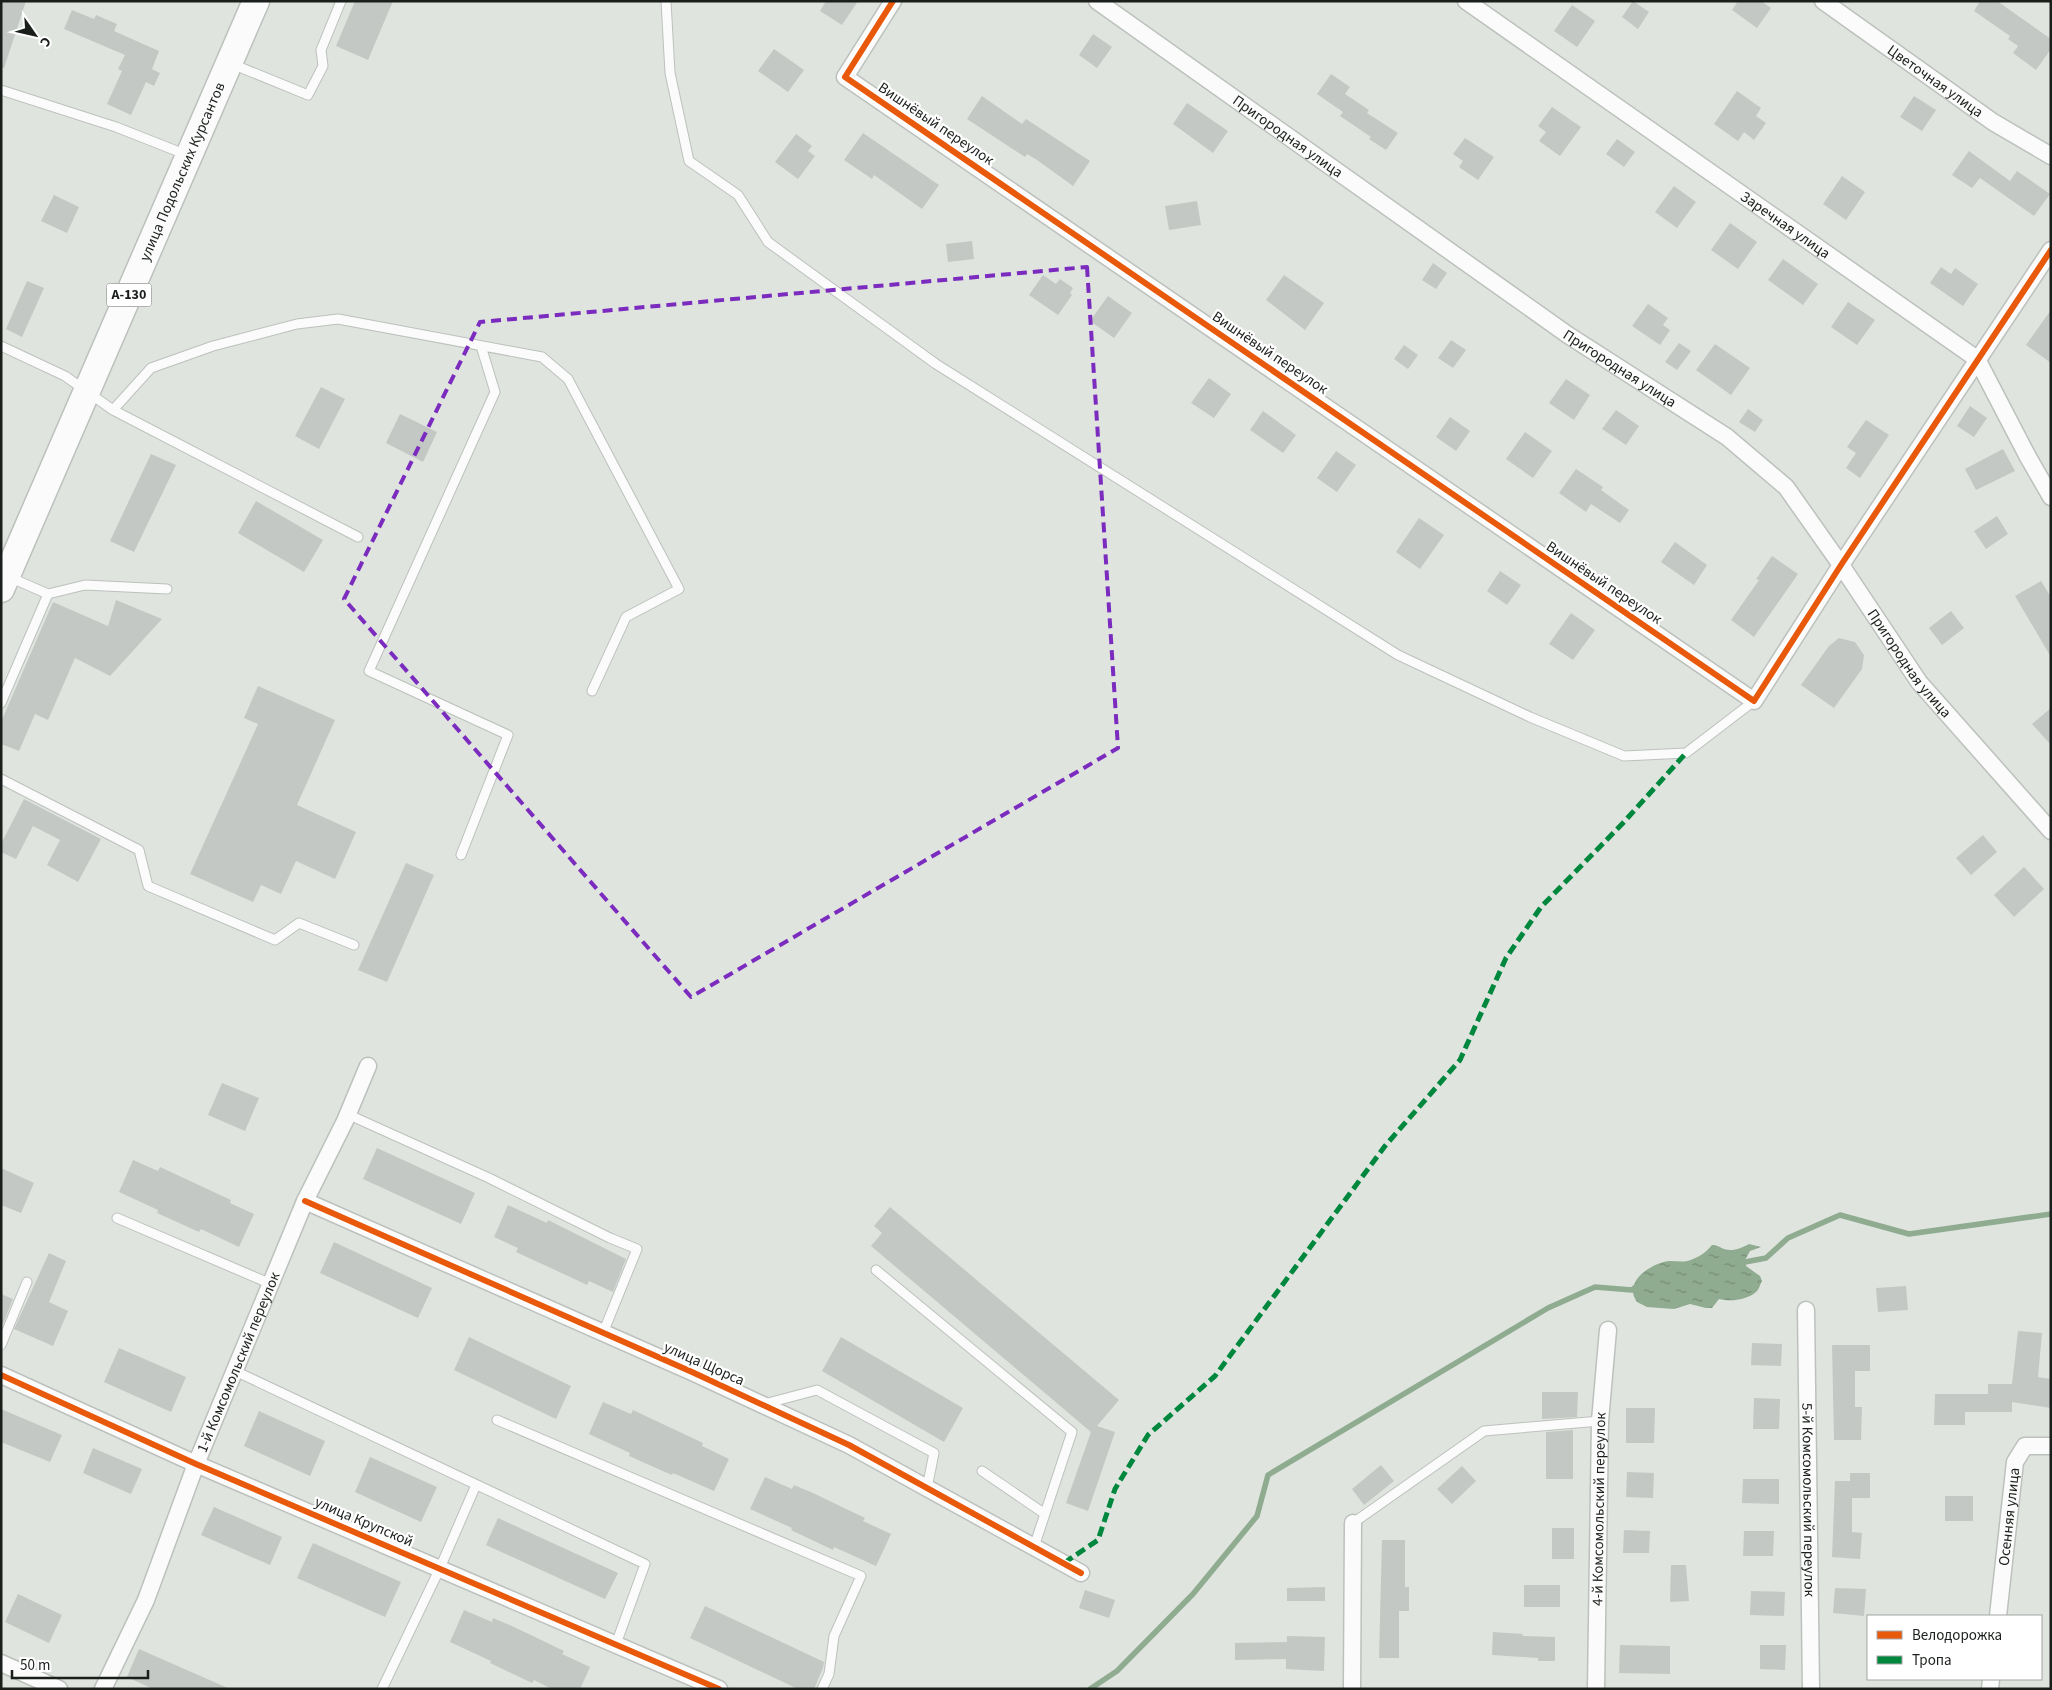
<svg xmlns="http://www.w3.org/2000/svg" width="2052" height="1690" viewBox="0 0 2052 1690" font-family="'Source Sans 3',sans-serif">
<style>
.water{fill:url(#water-ripples)}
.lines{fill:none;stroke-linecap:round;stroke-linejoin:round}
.stream{stroke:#8fab90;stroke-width:5.5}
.building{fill:#c4c8c4}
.service-casing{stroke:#bdc1bd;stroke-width:11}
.minor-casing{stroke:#bdc1bd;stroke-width:19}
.primary-casing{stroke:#bdc1bd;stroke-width:29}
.service{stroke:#fafbfa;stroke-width:9}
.minor{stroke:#fafbfa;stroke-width:16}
.primary{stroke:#fafbfa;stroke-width:26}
.quiet{stroke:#00873e;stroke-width:5;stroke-dasharray:10 5;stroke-linecap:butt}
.cycleway-casing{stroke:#fff;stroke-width:9}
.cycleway{stroke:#e8590c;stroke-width:6}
.marked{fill:none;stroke:#7b2cbf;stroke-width:4;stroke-dasharray:10 6;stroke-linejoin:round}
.labels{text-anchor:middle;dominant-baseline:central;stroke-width:4.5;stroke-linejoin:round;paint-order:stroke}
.shield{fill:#fff;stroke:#5f625f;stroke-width:1}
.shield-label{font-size:14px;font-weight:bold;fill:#1b1f1b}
.street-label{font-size:15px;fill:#1b1f1b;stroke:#fff}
</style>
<defs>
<pattern id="water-ripples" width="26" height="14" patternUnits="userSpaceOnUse" patternTransform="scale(1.25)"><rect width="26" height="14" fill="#8fab90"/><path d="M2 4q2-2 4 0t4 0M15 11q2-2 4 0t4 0" fill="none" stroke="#748b75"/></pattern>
</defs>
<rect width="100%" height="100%" fill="#dfe4df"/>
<path class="water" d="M1749 1244 1761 1247 1750 1251 1745 1260 1746 1266 1760 1276 1762 1281C1760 1284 1759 1290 1756 1292 1747 1300 1730 1302 1719 1299L1712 1308H1706L1690 1304 1674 1309 1647 1307 1637 1302C1635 1299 1633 1295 1633 1292 1632 1275 1656 1262 1670 1261 1678 1261 1685 1263 1693 1259 1701 1256 1706 1252 1712 1245 1717 1245 1719 1247 1724 1249 1733 1252 1741 1248 1749 1244Z"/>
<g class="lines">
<path class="stream" d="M1740 1263 1766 1258 1788 1238 1840 1215 1909 1234 2051 1214
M1090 1689 1117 1671 1193 1594 1257 1516 1268 1475 1548 1308 1595 1287 1632 1290 1637 1286"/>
</g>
<path class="building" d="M1 1H26L4 68H1Z
M355 1H393L368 60 336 46Z
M826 1H858L842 25 820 11Z
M1633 1 1649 12 1638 29 1622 17Z
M1738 1H1761L1771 8 1757 28 1732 10Z
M1980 1H1997L2051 39V49L2036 70 2013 53 2018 46 2008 39 2010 36 1974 11Z
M1572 5 1595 21 1577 47 1554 31Z
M72 10 94 19 96 15 117 24 114 31 159 51 152 69 160 73 154 86 146 82 131 115 107 104 122 71 118 69 125 55 64 29Z
M1093 34 1112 47 1097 68 1079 55Z
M774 49 804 70 788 92 758 71Z
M1331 74 1350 87 1345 94 1369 110 1367 113 1398 133 1386 150 1369 139 1371 137 1340 116 1343 112 1317 94Z
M1737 91 1761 108 1756 116 1766 123 1754 140 1744 132 1738 141 1714 124Z
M982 96 1022 124 1026 119 1090 161 1073 186 1037 160 1027 154 1025 157 967 119Z
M1914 96 1936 110 1922 131 1900 117Z
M1187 103 1228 131 1213 153 1173 124Z
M1552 107 1581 127 1560 156 1539 141 1546 132 1538 126Z
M863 133 939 185 922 209 874 175 872 179 844 160Z
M796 134 812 146 808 151 815 156 798 179 775 162Z
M1465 138 1494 157 1478 180 1459 167 1463 161 1453 154Z
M1617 139 1635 152 1624 167 1606 154Z
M1969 151 2010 181 2017 171 2050 194 2034 216 1980 178 1972 188 1952 175Z
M1842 176 1865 192 1846 220 1823 204Z
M1674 186 1696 202 1677 228 1655 212Z
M54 195 79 207 67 233 41 221Z
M1197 201 1201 225 1169 230 1165 206Z
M1730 223 1757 242 1738 269 1711 250Z
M972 241 974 259 948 262 946 244Z
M1783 259 1818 284 1803 305 1768 280Z
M1433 263 1447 273 1436 289 1422 280Z
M1941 267 1951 274 1955 268 1978 284 1963 306 1930 283Z
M1043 275 1056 284 1060 279 1073 288 1070 293 1072 295 1058 315 1029 295Z
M1284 275 1324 303 1305 330 1266 300Z
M27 281 44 288 22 337 6 329Z
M1108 296 1132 313 1114 338 1090 321Z
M1848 302 1875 320 1857 345 1831 327Z
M1648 304 1668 318 1663 325 1670 330 1660 345 1632 326Z
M2051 310V363L2026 345Z
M1451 340 1466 350 1453 368 1438 358Z
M1679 343 1691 351 1677 370 1665 362Z
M1715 344 1750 368 1731 395 1696 370Z
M1404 345 1418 355 1408 369 1394 359Z
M1209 378 1231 394 1214 418 1191 403Z
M1566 379 1590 395 1574 420 1549 403Z
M321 387 345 399 319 449 295 436Z
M1970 406 1987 418 1974 437 1957 426Z
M1748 409 1763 420 1755 432 1739 422Z
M1616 410 1639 426 1626 445 1602 429Z
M1263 411 1296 435 1283 453 1250 430Z
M400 414 437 432 423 462 386 443Z
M1450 417 1470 431 1456 451 1436 437Z
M1866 420 1889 435 1860 478 1846 468 1856 453 1847 447Z
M1525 432 1552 451 1533 478 1506 459Z
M2003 449 2015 471 1976 490 1965 469Z
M1336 451 1356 465 1337 492 1317 478Z
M151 454 176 465 134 552 110 541Z
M1576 469 1603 487 1601 490 1629 510 1620 523 1591 504 1586 512 1559 493Z
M256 501 323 540 304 572 238 533Z
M1997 516 2008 534 1986 549 1974 531Z
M1419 518 1444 535 1420 569 1396 552Z
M1675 542 1707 565 1694 585 1661 562Z
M1772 556 1798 574 1754 637 1731 620 1759 580 1756 579Z
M1500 571 1521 585 1507 605 1487 591Z
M2041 581 2051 597V657L2015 596Z
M116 600 162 619 110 676 75 658 48 720 35 714 19 751 1 744V722L53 602 108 626Z
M1951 611 1964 628 1942 645 1929 628Z
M1571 613 1595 630 1573 660 1549 644Z
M1839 638 1855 642 1864 655 1862 669 1834 708 1801 685 1829 646Z
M258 686 335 720 297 805 356 832 335 879 296 861 281 894 261 885 253 902 190 874 258 724 244 718Z
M2051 708V745L2032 724Z
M24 799 101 839 78 882 47 865 60 840 33 826 16 859 1 852V844Z
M1983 835 1997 852 1971 875 1956 858Z
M406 863 434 875 387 982 358 970Z
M2024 867 2044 889 2014 917 1994 895Z
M222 1083 259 1098 245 1131 208 1115Z
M377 1148 475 1193 461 1224 363 1179Z
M133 1160 158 1171 160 1167 231 1200 230 1203 254 1214 239 1247 201 1229 199 1232 157 1213 158 1210 119 1192Z
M1 1168 34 1183 21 1213 1 1205Z
M508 1205 547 1223 548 1220 626 1259 613 1292 589 1281 587 1285 568 1276 516 1252 518 1248 494 1237Z
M890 1207 1119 1400 1097 1426 1115 1432 1088 1511 1066 1503 1091 1432 871 1246 882 1233 874 1226Z
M334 1242 432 1288 418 1318 320 1273Z
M49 1253 66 1261 49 1302 68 1311 53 1346 14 1329Z
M1906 1286 1908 1310 1878 1312 1876 1288Z
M1 1294 13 1299 3 1324H1Z
M2018 1331 2042 1333 2038 1377 2051 1379V1408L2012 1402V1412H1965V1425H1934L1935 1394H1988V1384H2012Z
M469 1337 571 1386 556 1419 454 1370Z
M841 1337 963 1408 944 1442 822 1371Z
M1752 1343 1782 1344 1781 1366 1751 1365Z
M1832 1345H1870V1371H1855V1407H1862L1861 1440H1834Z
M119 1348 186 1377 171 1412 104 1382Z
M1542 1392H1578L1577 1417 1542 1419Z
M1754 1398 1780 1399 1779 1429H1753Z
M603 1402 631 1414 633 1410 703 1443 702 1446 729 1459 714 1491 673 1473 672 1475 656 1468 629 1456 630 1453 589 1434Z
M1626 1408H1655L1654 1443H1626Z
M1 1409 62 1435 50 1462 1 1442Z
M259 1411 325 1441 310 1476 244 1446Z
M1573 1430V1479H1546V1432Z
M93 1448 142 1469 131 1494 83 1473Z
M370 1457 437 1487 421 1522 355 1492Z
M1381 1465 1394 1481 1364 1505 1352 1489Z
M1462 1466 1476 1481 1452 1504 1437 1489Z
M1627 1472 1654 1473 1653 1498 1626 1497Z
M1850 1473H1870V1498H1852V1532L1862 1533 1860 1559 1832 1557 1835 1481H1850Z
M765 1477 792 1489 794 1485 813 1493 865 1518 863 1521 891 1534 876 1566 834 1547 833 1550 791 1530 792 1528 750 1509Z
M1743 1479H1779V1504L1742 1503Z
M1945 1496H1973V1521H1945Z
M214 1507 282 1537 270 1565 201 1535Z
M498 1518 618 1573 605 1599 486 1545Z
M1552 1528H1574V1559H1552Z
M1624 1530 1650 1531 1649 1553H1623Z
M1744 1531H1774L1773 1556H1743Z
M1382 1540H1405V1587H1409V1611H1399V1658H1379Z
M313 1543 401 1582 385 1617 297 1578Z
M1671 1565H1686L1689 1601 1670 1602Z
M1524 1585H1560V1607H1524Z
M1325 1587V1601H1287V1588Z
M1835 1588 1866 1589 1864 1616 1833 1613Z
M1085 1590 1115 1600 1109 1618 1079 1608Z
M1751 1591 1785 1592 1784 1616 1750 1615Z
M18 1594 62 1615 49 1643 5 1622Z
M705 1606 824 1662 823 1668 814 1689H798L690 1638Z
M464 1610 492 1622 493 1618 512 1626 564 1651 562 1654 590 1667 580 1689H552L534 1680 532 1683 490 1663 491 1661 450 1642Z
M1493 1632 1523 1634 1522 1636 1555 1637V1661H1538V1658L1492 1655Z
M1287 1636 1325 1637 1324 1671 1286 1669V1659L1235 1660V1643L1287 1642Z
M1620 1645 1670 1646V1674L1619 1673Z
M1760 1645H1786L1785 1670 1760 1669Z
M139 1649 230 1689H153L127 1677Z"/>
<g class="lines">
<g class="service-casing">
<path id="service" d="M666 1 670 73 689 161 738 195 768 242 936 364 1398 655 1530 717 1624 756 1686 753 1754 701
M232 64 308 95 323 66 321 50 341 1
M1 90 116 127 187 155
M1 346 65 376 113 410 151 368 213 346 297 324 338 319 542 357 568 379 679 589 626 617 592 691
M113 410 358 537
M9 577 48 594 85 585 167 589
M1 703 48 594
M1 779 139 850 148 886 275 940 299 923 354 945
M461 855 508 735 369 671 495 392 481 346
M347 1114 489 1178 610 1238 637 1249 603 1333
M117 1218 271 1284
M876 1270 1072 1432 1034 1547
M1 1345 27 1282
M235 1371 645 1564 616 1644
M764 1404 817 1390 934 1453 927 1488
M497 1420 861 1576 834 1636 829 1674 822 1689
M982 1471 1045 1514
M1353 1523 1484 1431 1600 1421
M382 1689 440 1568 476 1485"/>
</g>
<g class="minor-casing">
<g id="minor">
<path d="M893 1 845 77 1754 701 1841 565 2051 250"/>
<path id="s1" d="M1097 1 1568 335 1727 437 1786 487 1841 565 1919 682 2051 831"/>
<path id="s2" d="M1466 1 1977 359 2028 457 2051 497"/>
<path id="s3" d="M1823 1 1993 122 2051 156"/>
<path d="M305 1201 692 1372 849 1445 1081 1573"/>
<path id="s4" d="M1806 1310 1811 1689"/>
<path d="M1 1375 196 1464 719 1689"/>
<path id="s5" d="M1998 1616 2015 1462 2025 1446H2051"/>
<path d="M1 1663 59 1689"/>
<path id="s6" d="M103 1689 146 1600 196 1464 305 1201 345 1121 368 1066"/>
<path d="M1352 1689 1353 1523"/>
<path id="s7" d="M1596 1689 1600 1421 1608 1330"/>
<path d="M1990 1689 1991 1679"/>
</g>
</g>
<g class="primary-casing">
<g id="primary">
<path id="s8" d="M1 589 256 1"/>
</g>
</g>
<use href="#service" class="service"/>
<use href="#minor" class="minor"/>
<use href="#primary" class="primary"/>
<path class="quiet" d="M1064 1563 1098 1540 1115 1489 1148 1435 1215 1376 1385 1146 1460 1060 1506 958 1541 907 1623 823 1686 753"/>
<g class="cycleway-casing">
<path id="cycleway" d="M893 1 845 77 1754 701 1841 565 2051 250
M305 1201 692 1372 849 1445 1081 1573
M1 1375 196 1464 719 1689"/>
</g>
<use href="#cycleway" class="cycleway"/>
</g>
<path class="marked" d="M1087 267 1118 748 691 997 344 599 480 322Z"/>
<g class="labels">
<rect class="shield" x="106.5" y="283.5" width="45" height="23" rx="4"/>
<g class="shield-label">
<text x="129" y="295">А-130</text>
</g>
<g class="street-label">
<text stroke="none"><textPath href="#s3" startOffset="138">Цветочная улица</textPath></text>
<text transform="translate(936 124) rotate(34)">Вишнёвый переулок</text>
<text stroke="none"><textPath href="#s1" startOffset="234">Пригородная улица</textPath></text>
<text stroke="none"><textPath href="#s8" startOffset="455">улица Подольских Курсантов</textPath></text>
<text stroke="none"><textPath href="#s2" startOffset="390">Заречная улица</textPath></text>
<text transform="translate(1270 353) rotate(34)">Вишнёвый переулок</text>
<text stroke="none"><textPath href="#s1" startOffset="639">Пригородная улица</textPath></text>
<text transform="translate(1604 583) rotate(34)">Вишнёвый переулок</text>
<text stroke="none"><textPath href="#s1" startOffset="1059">Пригородная улица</textPath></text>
<text stroke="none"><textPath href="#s6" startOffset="354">1-й Комсомольский переулок</textPath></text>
<text transform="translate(704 1364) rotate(24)">улица Щорса</text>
<text stroke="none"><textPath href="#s4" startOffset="190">5-й Комсомольский переулок</textPath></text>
<text stroke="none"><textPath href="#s7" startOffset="180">4-й Комсомольский переулок</textPath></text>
<text stroke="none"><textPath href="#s5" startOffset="100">Осенняя улица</textPath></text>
<text transform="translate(364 1522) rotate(23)">улица Крупской</text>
</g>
</g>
<rect width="2052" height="1690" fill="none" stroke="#1b1f1b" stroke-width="5"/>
<rect x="1867" y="1615" width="175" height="65" fill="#ffffff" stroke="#a4a5a4"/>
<rect x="1877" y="1631" width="25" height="8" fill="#e8590c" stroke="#a4a5a4"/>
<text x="1912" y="1640" font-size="15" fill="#1b1f1b">Велодорожка</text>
<rect x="1877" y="1656" width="25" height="8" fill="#00873e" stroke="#a4a5a4"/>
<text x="1912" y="1665" font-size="15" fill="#1b1f1b">Тропа</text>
<g transform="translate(35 35) rotate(124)" stroke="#ffffff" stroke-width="4" paint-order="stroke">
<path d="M0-4L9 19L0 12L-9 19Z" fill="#1b1f1b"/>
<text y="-8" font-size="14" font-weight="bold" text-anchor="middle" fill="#1b1f1b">С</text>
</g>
<path d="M12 1670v8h136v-8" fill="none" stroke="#1b1f1b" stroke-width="2.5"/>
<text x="20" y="1670" font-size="15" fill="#1b1f1b" stroke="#ffffff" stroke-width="4" paint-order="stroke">50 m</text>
</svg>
